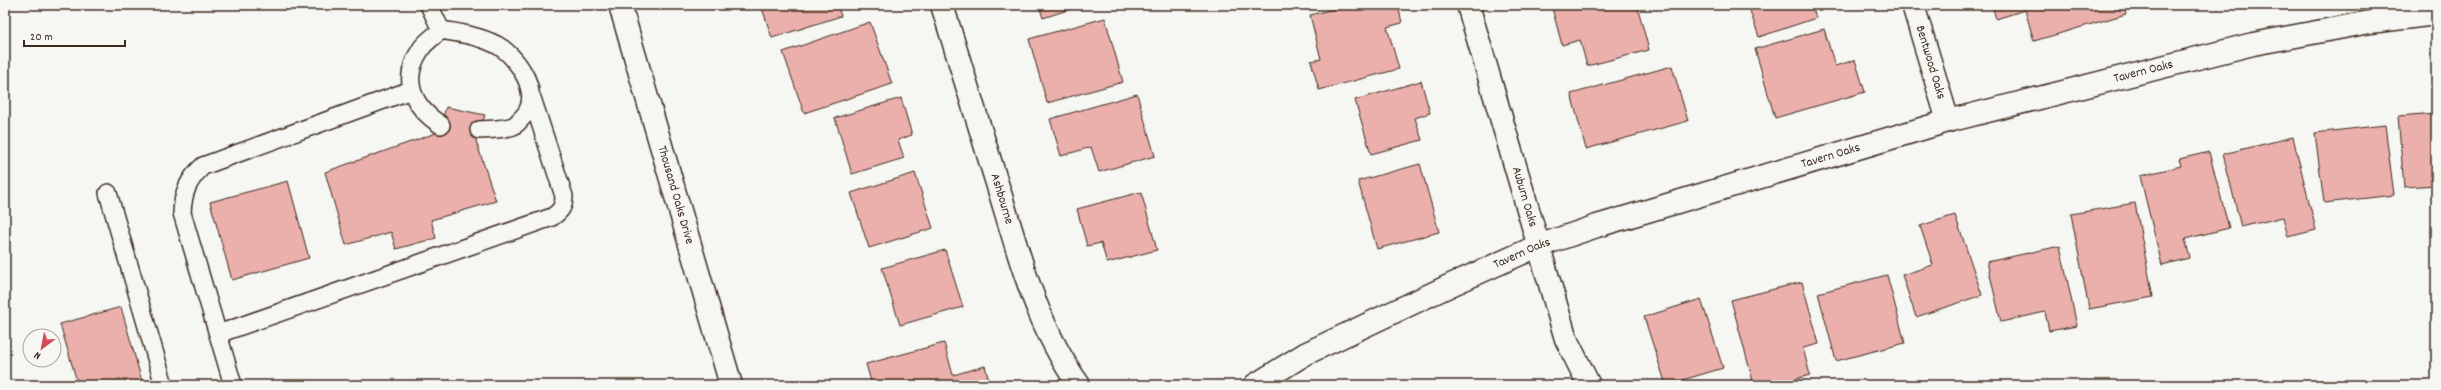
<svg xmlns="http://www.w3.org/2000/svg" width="2441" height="390" viewBox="0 0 2441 390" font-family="Dekko,sans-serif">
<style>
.building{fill:#ebb0ac;stroke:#3b2a1e}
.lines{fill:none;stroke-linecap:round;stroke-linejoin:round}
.service-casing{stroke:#3b2a1e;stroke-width:20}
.minor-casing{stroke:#3b2a1e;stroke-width:25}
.secondary-casing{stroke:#3b2a1e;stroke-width:25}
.service{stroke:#f6f6f2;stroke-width:17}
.minor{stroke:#f6f6f2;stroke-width:22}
.secondary{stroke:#f6f6f2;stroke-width:22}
.labels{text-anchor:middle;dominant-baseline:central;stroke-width:3;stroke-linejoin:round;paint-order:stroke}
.street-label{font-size:13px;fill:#3b2a1e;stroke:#f6f6f2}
</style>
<rect width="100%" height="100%" fill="#f6f6f2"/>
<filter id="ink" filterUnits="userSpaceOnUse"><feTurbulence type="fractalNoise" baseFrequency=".025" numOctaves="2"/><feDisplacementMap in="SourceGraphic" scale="8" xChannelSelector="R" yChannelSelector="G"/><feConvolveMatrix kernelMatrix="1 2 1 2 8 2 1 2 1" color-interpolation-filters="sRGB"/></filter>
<g filter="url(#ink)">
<path class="building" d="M761 5H837L841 16 772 38Z
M1039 5H1083L1043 18Z
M1350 5H1398L1402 23 1387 27 1399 69 1319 90 1311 61 1321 59 1310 15Z
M1564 5H1637L1649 50 1587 66 1580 40 1562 45 1552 8Z
M1748 5H1812L1816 18 1759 37Z
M1992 5H2124L2126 14 2034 41 2025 10 1996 19Z
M1105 18 1123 82 1047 103 1029 39Z
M870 22 892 84 804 113 783 52Z
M1824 29 1835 66 1855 60 1865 92 1775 118 1755 49Z
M1672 66 1688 121 1586 149 1571 94Z
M1421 81 1430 113 1415 118 1422 140 1371 154 1355 100Z
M1137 94 1155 156 1099 172 1091 147 1061 156 1050 119Z
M901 98 912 135 898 140 904 158 852 174 835 118Z
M446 107 485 115 476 141 496 201 431 220 436 238 396 249 391 232 346 245 325 172 439 132Z
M2436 113V185L2404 187 2398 116Z
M2385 125 2394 195 2324 203 2315 133Z
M2293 137 2316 230 2288 237 2283 217 2241 227 2223 154Z
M2209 152 2229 228 2185 239 2190 258 2162 265 2140 176 2181 166 2179 159Z
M1420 164 1439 232 1377 249 1358 181Z
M915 173 933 228 869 248 851 193Z
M288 181 309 258 232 280 210 202Z
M1141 192 1157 250 1107 263 1101 243 1087 246 1077 209Z
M2135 203 2153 297 2089 309 2071 214Z
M1955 215 1982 295 1916 317 1902 275 1933 265 1920 226Z
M2060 246 2077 326 2049 331 2045 312 2001 322 1987 262Z
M945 250 963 307 900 325 882 268Z
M1887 275 1905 343 1836 361 1818 293Z
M1802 282 1819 344 1803 348 1810 375 1774 385H1754L1731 300Z
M1701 299 1723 368 1666 385 1644 317Z
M121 307 143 385H78L60 324Z
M944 343 953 375 985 366 990 385H872L866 364Z"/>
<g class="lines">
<g class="service-casing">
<path id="service" d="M429 5 441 30
M441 125C413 107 400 80 421 49 425 42 435 36 441 30 460 33 479 36 497 45 519 57 544 97 522 118 519 121 516 125 513 126 503 130 490 129 479 130
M108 193 164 385
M218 334 552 217C561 211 564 206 564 196L532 98
M233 385 182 213C183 192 188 180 203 166L411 90"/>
</g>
<g class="minor-casing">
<g id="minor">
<path id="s1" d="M942 5C961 68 981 130 1000 193 1020 259 1038 328 1079 385"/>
<path id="s2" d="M1468 5 1566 339 1589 385"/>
<path id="s3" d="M1913 5 1948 121"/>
<path id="s4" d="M1255 385 1305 354 1453 284 1538 246 1597 226 1948 121 2253 44 2370 22 2436 14"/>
</g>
</g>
<g class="secondary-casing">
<g id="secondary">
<path id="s5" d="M620 5 731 385"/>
</g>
</g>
<use href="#service" class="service"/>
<use href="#minor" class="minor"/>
<use href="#secondary" class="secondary"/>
</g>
</g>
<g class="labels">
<g class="street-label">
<text stroke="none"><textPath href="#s3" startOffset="60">Bentwood Oaks</textPath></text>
<text stroke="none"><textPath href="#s4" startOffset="946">Tavern Oaks</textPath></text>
<text stroke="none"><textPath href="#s4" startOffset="622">Tavern Oaks</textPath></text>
<text stroke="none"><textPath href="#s5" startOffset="198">Thousand Oaks Drive</textPath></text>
<text stroke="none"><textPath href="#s2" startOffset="200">Auburn Oaks</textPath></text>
<text stroke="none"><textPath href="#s1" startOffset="203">Ashbourne</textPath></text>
<text stroke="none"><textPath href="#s4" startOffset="298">Tavern Oaks</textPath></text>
</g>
</g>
<rect width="2441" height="390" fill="none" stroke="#f6f6f2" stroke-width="20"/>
<rect x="10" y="10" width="2421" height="370" fill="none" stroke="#3b2a1e" stroke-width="1.5" filter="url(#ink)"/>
<g transform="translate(42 348) rotate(212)"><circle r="19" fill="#f6f6f2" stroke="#aba49d"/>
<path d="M0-3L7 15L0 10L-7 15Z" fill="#d1495b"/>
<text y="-6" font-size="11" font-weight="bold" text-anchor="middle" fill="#3b2a1e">N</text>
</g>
<path d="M24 40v6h101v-6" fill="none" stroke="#3b2a1e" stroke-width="2"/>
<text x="30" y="40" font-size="12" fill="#3b2a1e" stroke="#f6f6f2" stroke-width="3" paint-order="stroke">20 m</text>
</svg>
